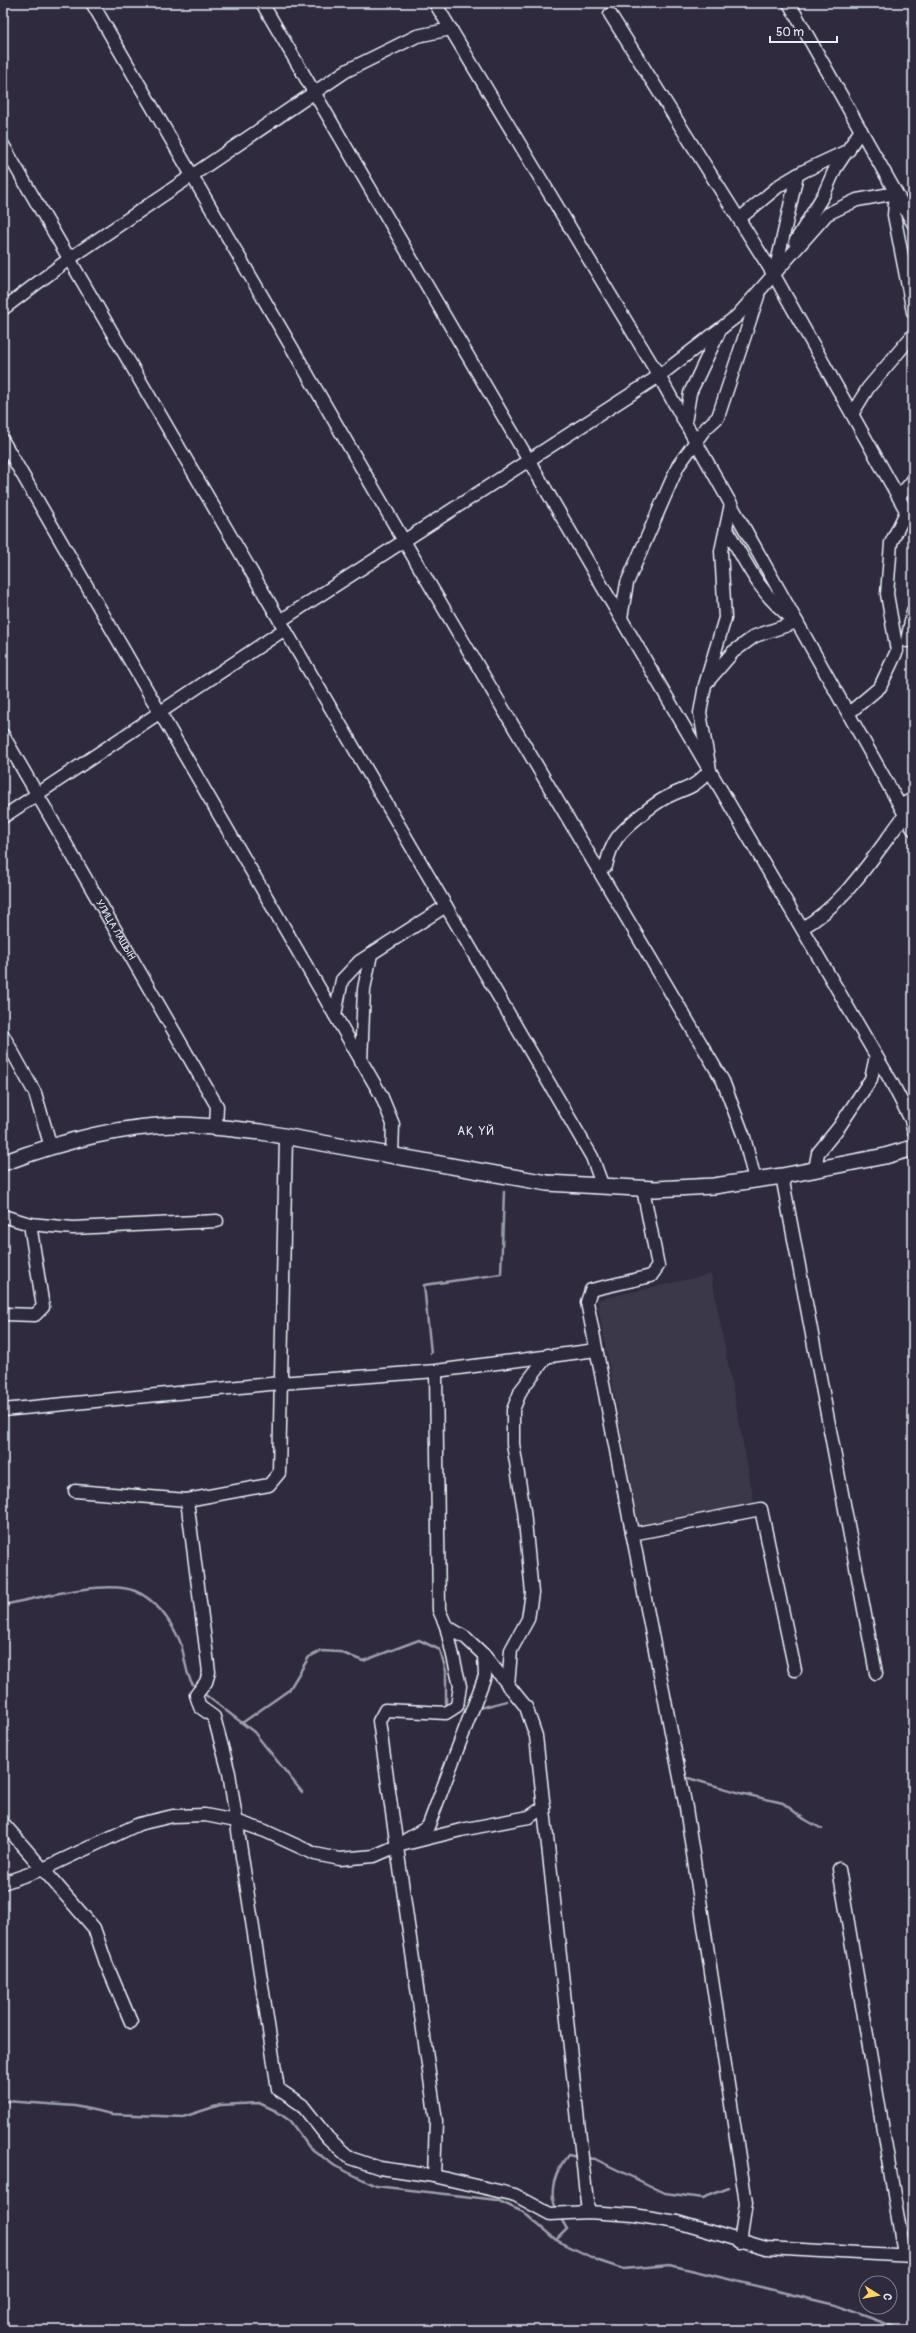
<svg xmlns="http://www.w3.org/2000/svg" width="916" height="2333" viewBox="0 0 916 2333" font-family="Pangolin,sans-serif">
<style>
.built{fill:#3b3749}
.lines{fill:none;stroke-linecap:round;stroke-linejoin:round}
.stream{stroke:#9c9fab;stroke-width:2.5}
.minor-casing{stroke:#e8f1f8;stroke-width:15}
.major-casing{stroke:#e8f1f8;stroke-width:18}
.minor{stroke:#2f2a3d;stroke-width:12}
.major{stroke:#2f2a3d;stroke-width:15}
.labels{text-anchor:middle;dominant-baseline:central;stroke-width:4;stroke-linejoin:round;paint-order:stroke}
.street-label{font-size:10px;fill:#e8f1f8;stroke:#2f2a3d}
.quarter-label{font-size:12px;letter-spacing:1px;fill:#e8f1f8;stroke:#2f2a3d}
</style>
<rect width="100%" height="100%" fill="#2f2a3d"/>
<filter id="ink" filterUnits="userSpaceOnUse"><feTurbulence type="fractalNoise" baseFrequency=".025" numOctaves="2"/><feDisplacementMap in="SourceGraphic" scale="8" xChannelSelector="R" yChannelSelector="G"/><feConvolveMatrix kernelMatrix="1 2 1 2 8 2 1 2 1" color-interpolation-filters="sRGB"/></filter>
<g filter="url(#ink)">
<path class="built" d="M711 1274 755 1506 639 1529 597 1300Z"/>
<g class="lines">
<path class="stream" d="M431 1353 424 1285 501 1274 504 1192
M3 1605C35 1599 106 1579 135 1591 155 1599 170 1620 179 1639 186 1654 184 1678 197 1689
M203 1693 254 1732 302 1792
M476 1709 507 1701
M242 1723 289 1690 309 1657 321 1651 340 1652 363 1661 419 1640 440 1650 446 1671V1703L451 1706
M688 1778 740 1793 783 1803 804 1819 822 1829
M5 2101 75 2106 112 2114 183 2117 220 2105 259 2103 276 2111 290 2121 309 2147 335 2166 376 2186 497 2200 523 2212 556 2240 599 2261 623 2269 670 2265 835 2305 898 2328 913 2326
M585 2158 595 2159 665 2193 703 2198 729 2188
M557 2210C547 2192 556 2170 568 2155L578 2157
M556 2240 567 2229 560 2217"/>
<g class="minor-casing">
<g id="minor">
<path d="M92 3 404 541 723 1081 744 1137 755 1180"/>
<path d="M262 3 892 1083 911 1120 913 1130"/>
<path d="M435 3 659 376 913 829"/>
<path d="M789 3 913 223"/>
<path d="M610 14 774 275 913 523"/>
<path d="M3 145 592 1157 603 1187"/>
<path d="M739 219 780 185 804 171 849 150"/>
<path d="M795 242 824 194 835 169 861 130"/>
<path d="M775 272 797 175"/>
<path d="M3 309 69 259 346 71 417 36 451 29"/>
<path d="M852 414 868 388 913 335"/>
<path d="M685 423 690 393 720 330"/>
<path d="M3 441 381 1095 393 1124 392 1155"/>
<path d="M899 497 913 480"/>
<path d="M726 528C746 563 760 595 793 619"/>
<path d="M621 618 627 583 678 466 704 430 718 417 758 296"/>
<path d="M280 621 659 376 737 316 827 214 857 200 896 193 894 215 913 312"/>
<path d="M907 641 913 611"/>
<path d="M708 681 733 652 755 636 797 622"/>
<path d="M849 713 880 687 897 651 887 594 891 543 907 510"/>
<path id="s1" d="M3 735 217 1106 216 1127"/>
<path d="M901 805 913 799"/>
<path d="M3 817 285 629"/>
<path d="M606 866C608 856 611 847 617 838 626 826 653 804 667 797 689 786 692 790 710 770L700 713 705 685 725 618 721 551 731 504"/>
<path d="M802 928C846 903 874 855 905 815"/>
<path d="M335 1015 342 980 360 961 446 906"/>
<path d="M3 1035 35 1093 51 1147"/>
<path d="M361 1062 364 989 371 954"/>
<path d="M815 1169 818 1153 839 1127 871 1079 876 1056"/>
<path d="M782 1176 876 1673"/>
<path d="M643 1189 658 1266 651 1276 591 1290 587 1302 686 1808 746 2203 740 2242"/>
<path d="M3 1216 30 1224 73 1228 217 1221"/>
<path d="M3 1314 35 1315 43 1307 30 1224"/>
<path d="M436 1371 439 1610 446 1626 466 1638 484 1655 526 1707 536 1736 588 2212"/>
<path d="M3 1410 280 1383 436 1371 596 1350"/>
<path d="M75 1491 187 1500 269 1485 279 1473 286 1137"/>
<path d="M187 1500 209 1672 206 1682 196 1695 200 1707 214 1717 229 1773 278 2089 302 2105 328 2138 350 2158 380 2168 434 2176 515 2195 550 2214 588 2212 634 2215 677 2222 766 2248 913 2256"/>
<path d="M632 1534 761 1509 795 1670"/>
<path d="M508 1686 511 1650 528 1619 532 1593 524 1511 513 1444V1410L521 1390 548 1355"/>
<path d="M3 1823 94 1928 106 1963 131 2022"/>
<path d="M406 1840 428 1827 485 1676 484 1655"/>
<path d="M839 1869 904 2254"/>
<path d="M3 1883 43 1869 139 1824 173 1816 205 1815 236 1821 265 1831 315 1854 340 1859 374 1856 397 1846 461 1830 529 1817 544 1807"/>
<path d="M434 2176 436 2121 379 1721 385 1710 446 1713 457 1706 460 1686 446 1626"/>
</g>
</g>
<g class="major-casing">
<path id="major" d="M3 1163C57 1143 118 1126 176 1125 204 1125 232 1129 261 1132L547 1183 655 1189 714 1186 782 1176 885 1156 913 1148"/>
</g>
<use href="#minor" class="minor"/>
<use href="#major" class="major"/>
</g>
</g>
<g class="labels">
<g class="street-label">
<text stroke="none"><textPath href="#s1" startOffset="225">УЛИЦА ЛАШЫН</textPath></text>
</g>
<g class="quarter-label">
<text x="476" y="1131">АҚ ҮЙ</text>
</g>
</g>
<rect width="916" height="2333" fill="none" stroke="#2f2a3d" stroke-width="16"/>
<rect x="8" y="8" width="900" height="2317" fill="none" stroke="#e8f1f8" stroke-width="1.5" filter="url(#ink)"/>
<g transform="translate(878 2295) rotate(101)"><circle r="19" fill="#2f2a3d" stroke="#797a88"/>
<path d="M0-3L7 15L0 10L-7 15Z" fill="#ffd166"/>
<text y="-6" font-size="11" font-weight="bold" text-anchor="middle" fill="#e8f1f8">С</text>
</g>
<path d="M770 36v6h67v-6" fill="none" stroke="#e8f1f8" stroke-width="2"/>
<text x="776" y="36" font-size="12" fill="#e8f1f8" stroke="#2f2a3d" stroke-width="3" paint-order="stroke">50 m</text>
</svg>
